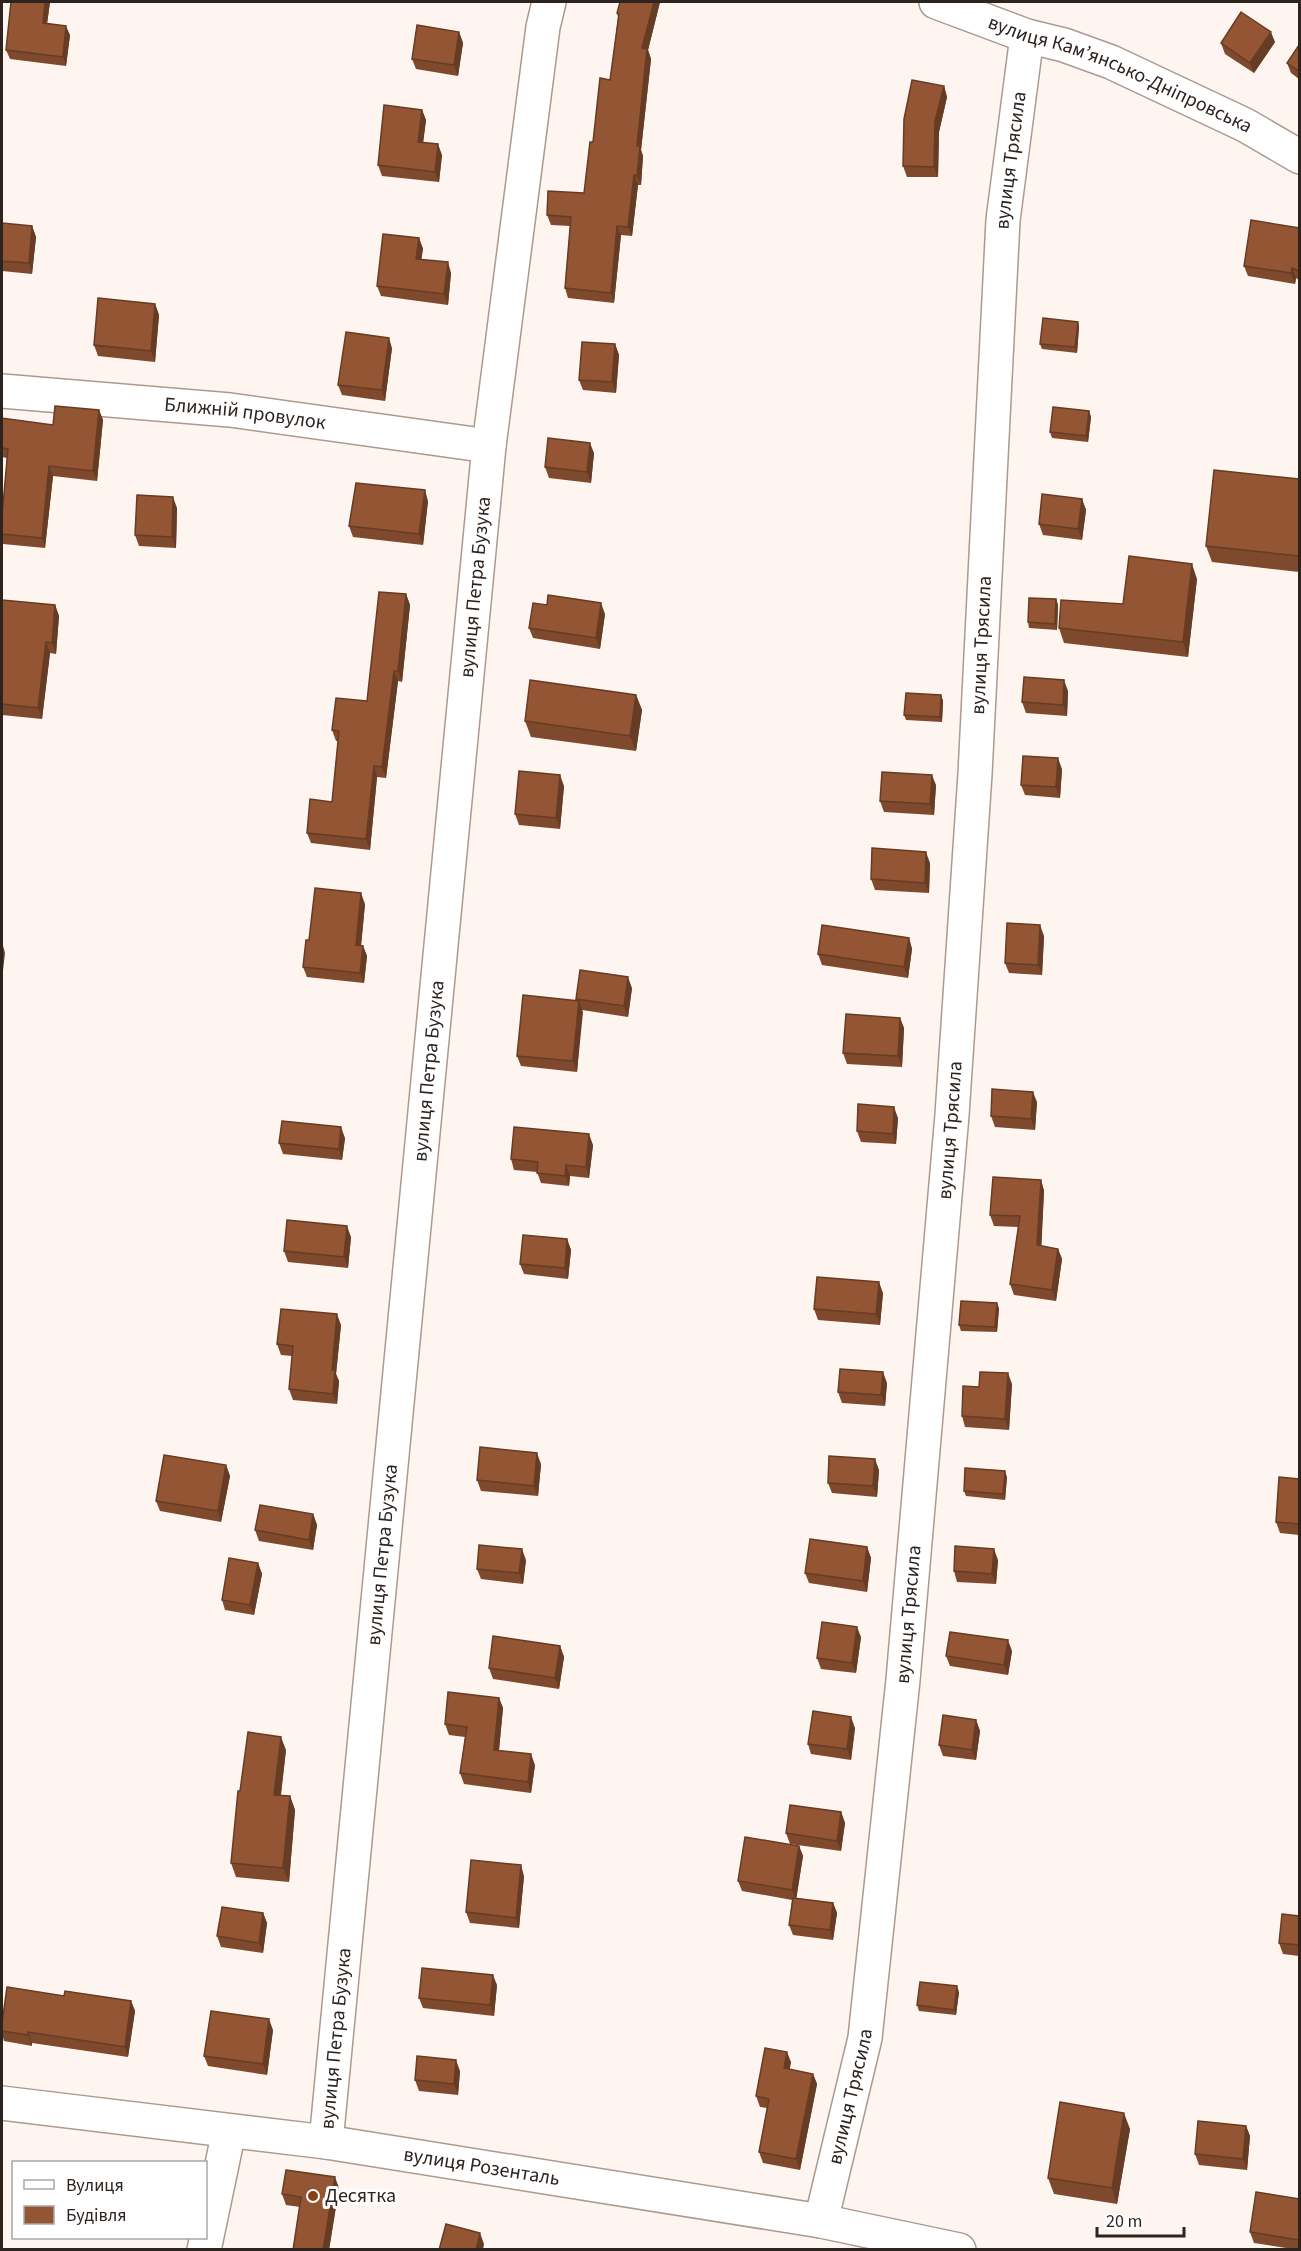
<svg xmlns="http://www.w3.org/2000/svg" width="1301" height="2251" viewBox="0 0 1301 2251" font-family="'Source Sans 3',sans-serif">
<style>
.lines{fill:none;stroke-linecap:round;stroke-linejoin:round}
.minor-casing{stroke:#ad998e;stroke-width:36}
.minor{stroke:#fff;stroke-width:33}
.wall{fill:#7e492c}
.shaded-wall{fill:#673c24}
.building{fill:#935533;stroke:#673c24;stroke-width:1.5}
.poi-dot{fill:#864117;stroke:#fff;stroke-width:2}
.labels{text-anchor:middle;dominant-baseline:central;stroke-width:6;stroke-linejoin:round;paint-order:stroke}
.street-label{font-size:20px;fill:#2d2420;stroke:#fff}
.poi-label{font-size:20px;fill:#2d2420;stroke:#fff;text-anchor:start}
</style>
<rect width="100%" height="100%" fill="#fef5f1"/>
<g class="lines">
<g class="minor-casing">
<g id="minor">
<path id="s1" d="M936 2 1027 36 1064 45 1111 62 1245 125 1300 157"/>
<path id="s2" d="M2 391 230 410 489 446"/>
<path id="s3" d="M2 2103 326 2142 821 2221 959 2250"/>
<path id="s4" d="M326 2142 489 446 543 27 549 2"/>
<path id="s5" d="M821 2221 865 2038 903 1680 952 1115 975 774 1003 220 1027 36"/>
<path d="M204 2250 229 2131"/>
</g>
</g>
<use href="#minor" class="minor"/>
</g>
<path class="wall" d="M11 2H50L47 23 70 35 66 66 10 59 6 50Z
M620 2H660L648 50 651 59 641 150 643 156 641 185H638L632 236 621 235 614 303 568 298 565 288 570 226 551 225 547 215 584 193 593 142 610 80 618 17 617 13Z
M459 32 463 43 458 76 416 69 412 59Z
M1275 42 1254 73 1225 54 1221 43Z
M1299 45V79L1291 73 1287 63Z
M944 86 947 97 939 132 938 177H907L903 166Z
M422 110 426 120 423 142 442 155 439 182 382 176 378 165Z
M2 223 32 226 36 237 32 274 2 271Z
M1299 228V280L1296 278 1295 284 1248 276 1244 266Z
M419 238 423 249 421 259 451 273 448 305 381 296 377 286Z
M155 304 159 315 155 362 98 356 94 345Z
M1078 322 1079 327 1077 353 1042 349 1040 344Z
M615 344 619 355 616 393 583 390 579 380Z
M392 348 385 401 342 395 338 385Z
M99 410 103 420 97 481 53 476 45 548 3 544 2 538V516L7 458 2 457V418L53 425Z
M1089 411 1091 417 1088 442 1052 438 1050 432Z
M594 453 591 483 549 478 545 467Z
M1299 479V572L1212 562 1206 546Z
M1082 499 1086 510 1082 540 1043 535 1039 524Z
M428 501 423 545 353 537 349 526Z
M177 508 176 548 139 546 135 535Z
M1197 579 1188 657 1064 643 1059 628 1123 604Z
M406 594 410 605 402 682 398 681 386 778 377 777 370 850 311 843 307 833 332 802 338 741H336L332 730 367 701Z
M1056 599 1058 605 1057 630 1029 628 1028 622Z
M2 600 55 605 59 616 56 654 50 653 42 719 2 715Z
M605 614 600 649 533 638 529 628Z
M1068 691 1067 716 1026 713 1022 702Z
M636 695 642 710 636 751 531 737 525 721Z
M941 695 943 701 942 722 906 720 904 715Z
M1062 769 1060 798 1025 795 1021 785Z
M936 785 934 815 884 812 880 801Z
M564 786 560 829 519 825 515 814Z
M930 863 929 893 875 890 871 879Z
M365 904 361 946H363L367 956 364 983 307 977 303 967 309 940Z
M1044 936 1042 975 1009 973 1005 963Z
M909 938 912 949 908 978 822 965 818 954Z
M632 988 628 1017 582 1010 577 1072 521 1066 517 1056 577 1001 576 999Z
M900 1018 904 1028 902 1067 847 1064 843 1053Z
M1037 1102 1035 1130 995 1127 991 1116Z
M898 1118 896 1144 861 1142 857 1131Z
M345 1138 342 1160 283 1154 279 1143Z
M593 1145 589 1178 570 1176 569 1186 541 1183 537 1172 514 1170 511 1159Z
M1041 1180 1044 1191 1041 1246 1058 1249 1062 1259 1056 1301 1014 1295 1010 1284 1018 1227 994 1226 990 1215Z
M351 1237 348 1268 288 1262 284 1251Z
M567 1239 571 1250 568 1279 524 1274 520 1264Z
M883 1293 880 1325 818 1320 814 1309Z
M999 1308 997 1332 961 1331 959 1325Z
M341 1325 336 1374 339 1381 337 1404 293 1400 289 1389 292 1356 281 1355 277 1344Z
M887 1383 885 1406 842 1403 838 1392Z
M1012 1384 1009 1430 965 1427 962 1416 979 1387Z
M541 1464 538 1496 481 1491 477 1480Z
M226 1465 230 1476 221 1522 160 1511 156 1501Z
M879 1470 877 1497 832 1493 828 1483Z
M1007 1477 1005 1500 966 1496 964 1491Z
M1299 1479V1535L1280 1533 1276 1522Z
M313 1514 317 1525 313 1550 259 1541 255 1530Z
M867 1547 871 1558 867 1592 809 1583 805 1573Z
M526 1560 523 1584 481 1579 477 1569Z
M998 1560 996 1584 957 1582 954 1571Z
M258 1563 262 1574 254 1615 225 1610 222 1600Z
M861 1637 856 1673 821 1669 817 1658Z
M560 1646 564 1657 559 1689 493 1679 489 1668Z
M1012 1651 1008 1675 950 1666 946 1656Z
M499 1698 503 1708 499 1750 535 1765 531 1793 464 1784 460 1773 465 1737 449 1735 445 1724Z
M976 1720 980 1731 976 1760 943 1756 939 1745Z
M855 1728 851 1760 811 1754 808 1744Z
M286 1750 281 1795 290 1796 295 1810 289 1882 236 1877 231 1863Z
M841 1812 845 1823 841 1851 790 1844 786 1833Z
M799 1846 803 1856 796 1898 833 1903 837 1913 833 1940 793 1935 789 1925 792 1900 742 1891 738 1881Z
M524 1876 519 1928 470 1923 466 1912Z
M263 1913 267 1923 263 1953 221 1947 217 1936Z
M1299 1916V1956L1283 1954 1279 1943Z
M497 1985 494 2016 423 2008 419 1998Z
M959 1992 956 2015 919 2011 917 2005Z
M64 1996 131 2001 135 2011 128 2057 32 2043V2046L4 2041 2 2034V2023Z
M273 2030 267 2075 208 2066 204 2056Z
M791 2062 789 2069 813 2074 817 2084 800 2170 763 2163 759 2152 767 2108 760 2107 756 2096Z
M460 2071 458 2095 419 2091 415 2080Z
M1246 2126 1250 2136 1247 2170 1199 2165 1195 2154Z
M1130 2129 1117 2204 1054 2194 1048 2178Z
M339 2188 329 2250H293L300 2207 286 2205 282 2194Z
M1299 2199V2250L1254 2243 1250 2232Z"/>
<path class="shaded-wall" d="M45 2H50L46 32 43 23Z
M654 2H660L648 50 651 59 641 150 643 156 641 185 637 176V146L642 48Z
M66 26 70 35 66 66 63 57Z
M459 32 463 43 458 76 454 65Z
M1271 32 1275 42 1254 73 1250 63Z
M944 86 947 97 939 132 938 177 934 167 935 121Z
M422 110 426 120 422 152 418 142Z
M438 144 442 155 439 182 435 172Z
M634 175 638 185 632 236 628 227Z
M32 226 36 237 32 274 29 263Z
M617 226 621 235 614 303 611 293Z
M419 238 423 249 420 269 416 259Z
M448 262 451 273 448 305 444 294Z
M1292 268 1296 278 1295 284 1291 273Z
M155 304 159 315 155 362 151 351Z
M1078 322 1079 327 1077 353 1075 347Z
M389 338 392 348 385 401 382 390Z
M615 344 619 355 616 393 612 382Z
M99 410 103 420 97 481 93 471Z
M1089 411 1091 417 1088 442 1086 436Z
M590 443 594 453 591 483 587 472Z
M49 466 53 476 45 548 42 538Z
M425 490 428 501 423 545 419 534Z
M173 497 177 508 176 548 172 537Z
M1082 499 1086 510 1082 540 1078 529Z
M1192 564 1197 579 1188 657 1183 642Z
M406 594 410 605 402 682 398 671Z
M1056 599 1058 605 1057 630 1055 624Z
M601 603 605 614 600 649 596 638Z
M55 605 59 616 56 654 52 643Z
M46 642 50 653 42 719 38 708Z
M394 671 398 681 386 778 382 767Z
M1064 680 1068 691 1067 716 1063 705Z
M636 695 642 710 636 751 630 736Z
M941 695 943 701 942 722 940 717Z
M1058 758 1062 769 1060 798 1056 787Z
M374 766 377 777 370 850 366 839Z
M560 775 564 786 560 829 556 818Z
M932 775 936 785 934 815 930 804Z
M926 852 930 863 929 893 925 883Z
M361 893 365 904 360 956 356 945Z
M1040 925 1044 936 1042 975 1038 965Z
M909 938 912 949 908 978 904 967Z
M2 942 5 953 2 979Z
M363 946 367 956 364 983 360 973Z
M628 977 632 988 628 1017 624 1006Z
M579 1001 583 1012 577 1072 573 1061Z
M900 1018 904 1028 902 1067 898 1056Z
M1033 1092 1037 1102 1035 1130 1031 1119Z
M894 1107 898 1118 896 1144 893 1134Z
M341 1127 345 1138 342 1160 339 1149Z
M589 1134 593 1145 589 1178 586 1167Z
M566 1165 570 1176 569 1186 565 1176Z
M1041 1180 1044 1191 1041 1256 1037 1245Z
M347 1226 351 1237 348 1268 344 1257Z
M567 1239 571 1250 568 1279 565 1268Z
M1058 1249 1062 1259 1056 1301 1052 1290Z
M879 1282 883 1293 880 1325 876 1314Z
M997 1303 999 1308 997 1332 995 1327Z
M337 1314 341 1325 336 1374 339 1381 337 1404 333 1394 332 1370Z
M883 1372 887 1383 885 1406 881 1395Z
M1008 1373 1012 1384 1009 1430 1005 1419Z
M537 1453 541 1464 538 1496 534 1486Z
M875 1459 879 1470 877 1497 873 1486Z
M226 1465 230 1476 221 1522 218 1511Z
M1005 1471 1007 1477 1005 1500 1003 1494Z
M313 1514 317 1525 313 1550 309 1540Z
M867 1547 871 1558 867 1592 863 1581Z
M522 1549 526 1560 523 1584 519 1573Z
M994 1549 998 1560 996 1584 992 1574Z
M258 1563 262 1574 254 1615 250 1605Z
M857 1627 861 1637 856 1673 852 1663Z
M1008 1640 1012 1651 1008 1675 1004 1665Z
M560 1646 564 1657 559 1689 555 1678Z
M499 1698 503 1708 498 1760 494 1750Z
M851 1717 855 1728 851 1760 847 1749Z
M976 1720 980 1731 976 1760 972 1750Z
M281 1737 286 1750 279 1809 274 1795Z
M531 1754 535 1765 531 1793 528 1782Z
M290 1796 295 1810 289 1882 283 1868Z
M841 1812 845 1823 841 1851 837 1841Z
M799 1846 803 1856 796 1901 792 1890Z
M521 1865 524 1876 519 1928 516 1918Z
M833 1903 837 1913 833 1940 830 1930Z
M263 1913 267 1923 263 1953 259 1943Z
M493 1975 497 1985 494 2016 490 2005Z
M957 1986 959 1992 956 2015 954 2010Z
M131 2001 135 2011 128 2057 125 2047Z
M269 2019 273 2030 267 2075 263 2064Z
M28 2032 32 2043V2046L28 2035Z
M787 2052 791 2062 788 2079 784 2068Z
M456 2060 460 2071 458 2095 454 2084Z
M813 2074 817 2084 800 2170 796 2159Z
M1124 2113 1130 2129 1117 2204 1112 2188Z
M1246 2126 1250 2136 1247 2170 1243 2159Z
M335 2177 339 2188 329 2250H323Z
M480 2233 484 2244 483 2250H476Z"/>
<path class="building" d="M11 2H45L43 23 66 26 63 57 6 50Z
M620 2H654L642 48 647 49 637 146H640L637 176 634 175 628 227 617 226 611 293 565 288 571 217 547 215 548 191 584 193 590 142H593L600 78 610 80 619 14 617 13Z
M1241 12 1271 32 1250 63 1221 43Z
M417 25 459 32 454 65 412 59Z
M1299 45V71L1287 63Z
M912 80 944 86 935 121 934 167 903 166 904 119Z
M384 105 422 110 418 142 438 144 435 172 378 165Z
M1251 220 1299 228V271L1292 268 1291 273 1244 266Z
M2 223 32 226 29 263 2 261Z
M383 234 419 238 416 259 448 262 444 294 377 286Z
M98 298 155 304 151 351 94 345Z
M1043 318 1078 322 1075 347 1040 344Z
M346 332 389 338 382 390 338 385Z
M582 342 615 344 612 382 579 380Z
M55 406 99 410 93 471 49 466 42 538 2 534V516L8 449 2 448V418L53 425Z
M1053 407 1089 411 1086 436 1050 432Z
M548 438 590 443 587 472 545 467Z
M1214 470 1299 479V556L1206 546Z
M356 483 425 490 419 534 349 526Z
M1042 494 1082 499 1078 529 1039 524Z
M137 495 173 497 172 537 135 535Z
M1129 556 1192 564 1183 642 1059 628 1061 600 1123 604Z
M379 592 406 594 398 671H394L382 767 374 766 366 839 307 833 310 799 332 802 339 731 332 730 336 698 367 701Z
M548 595 601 603 596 638 529 628 533 603 547 605Z
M1029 598 1056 599 1055 624 1028 622Z
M2 600 55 605 52 643 46 642 38 708 2 704Z
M1024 677 1064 680 1063 705 1022 702Z
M530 680 636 695 630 736 525 721Z
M906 693 941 695 940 717 904 715Z
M1023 756 1058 758 1056 787 1021 785Z
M519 771 560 775 556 818 515 814Z
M882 772 932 775 930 804 880 801Z
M872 848 926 852 925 883 871 879Z
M315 888 361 893 356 945 363 946 360 973 303 967 306 940H309Z
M1007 923 1040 925 1038 965 1005 963Z
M822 925 909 938 904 967 818 954Z
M580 970 628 977 624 1006 576 999Z
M523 995 579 1001 573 1061 517 1056Z
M846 1014 900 1018 898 1056 843 1053Z
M992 1089 1033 1092 1031 1119 991 1116Z
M858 1104 894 1107 893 1134 857 1131Z
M282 1121 341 1127 339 1149 279 1143Z
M514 1127 589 1134 586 1167 566 1165 565 1176 537 1173 538 1162 511 1159Z
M993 1177 1041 1180 1037 1245 1058 1249 1052 1290 1010 1284 1020 1216 990 1215Z
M287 1220 347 1226 344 1257 284 1251Z
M523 1235 567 1239 565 1268 520 1264Z
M817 1277 879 1282 876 1314 814 1309Z
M961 1301 997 1303 995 1327 959 1325Z
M281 1309 337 1314 332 1370H335L333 1394 289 1389 293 1346 277 1344Z
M840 1369 883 1372 881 1395 838 1392Z
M980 1372 1008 1373 1005 1419 962 1416 963 1386 979 1387Z
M480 1447 537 1453 534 1486 477 1480Z
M164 1455 226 1465 218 1511 156 1501Z
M829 1456 875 1459 873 1486 828 1483Z
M965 1468 1005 1471 1003 1494 964 1491Z
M1279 1477 1299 1479V1524L1276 1522Z
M260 1505 313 1514 309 1540 255 1530Z
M810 1539 867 1547 863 1581 805 1573Z
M479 1545 522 1549 519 1573 477 1569Z
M955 1546 994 1549 992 1574 954 1571Z
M229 1558 258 1563 250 1605 222 1600Z
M822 1622 857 1627 852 1663 817 1658Z
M950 1632 1008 1640 1004 1665 946 1656Z
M493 1636 560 1646 555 1678 489 1668Z
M448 1692 499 1698 494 1750 531 1754 528 1782 460 1773 467 1727 445 1724Z
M813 1711 851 1717 847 1749 808 1744Z
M943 1715 976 1720 972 1750 939 1745Z
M248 1732 281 1737 274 1795 290 1796 283 1868 231 1863 238 1791H240Z
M790 1805 841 1812 837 1841 786 1833Z
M745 1837 799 1846 792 1890 738 1881Z
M471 1860 521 1865 516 1918 466 1912Z
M793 1898 833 1903 830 1930 789 1925Z
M222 1907 263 1913 259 1943 217 1936Z
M1282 1914 1299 1916V1945L1279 1943Z
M422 1968 493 1975 490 2005 419 1998Z
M920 1982 957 1986 954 2010 917 2005Z
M7 1987 64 1996 65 1991 131 2001 125 2047 28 2032V2035L2 2031V2023Z
M211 2011 269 2019 263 2064 204 2056Z
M765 2048 787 2052 784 2068 813 2074 796 2159 759 2152 769 2099 756 2096Z
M417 2056 456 2060 454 2084 415 2080Z
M1060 2102 1124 2113 1112 2188 1048 2178Z
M1198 2121 1246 2126 1243 2159 1195 2154Z
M286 2170 335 2177 323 2250H293L301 2197 282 2194Z
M1256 2192 1299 2199V2240L1250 2232Z
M446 2224 480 2233 476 2250H439Z"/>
<circle class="poi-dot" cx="313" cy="2196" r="6"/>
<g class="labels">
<g class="street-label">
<text stroke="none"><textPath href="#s1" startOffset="198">вулиця Кам’янсько-Дніпровська</textPath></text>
<text stroke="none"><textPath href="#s5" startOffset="2072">вулиця Трясила</textPath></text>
<text stroke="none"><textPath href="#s2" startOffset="244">Ближній провулок</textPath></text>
<text stroke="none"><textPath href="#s4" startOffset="1562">вулиця Петра Бузука</textPath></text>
<text stroke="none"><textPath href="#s5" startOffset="1586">вулиця Трясила</textPath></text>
<text stroke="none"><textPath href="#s4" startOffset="1076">вулиця Петра Бузука</textPath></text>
<text stroke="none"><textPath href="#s5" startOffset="1100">вулиця Трясила</textPath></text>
<text stroke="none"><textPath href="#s4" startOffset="590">вулиця Петра Бузука</textPath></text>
<text stroke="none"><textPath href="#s5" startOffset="614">вулиця Трясила</textPath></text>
<text stroke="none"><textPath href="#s4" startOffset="104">вулиця Петра Бузука</textPath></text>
<text stroke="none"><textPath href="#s5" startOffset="128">вулиця Трясила</textPath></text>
<text stroke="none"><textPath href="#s3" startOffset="484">вулиця Розенталь</textPath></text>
</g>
<g class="poi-label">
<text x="325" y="2196">Десятка</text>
</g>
</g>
<rect width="1301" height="2251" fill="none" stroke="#2d2420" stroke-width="6"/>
<rect x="12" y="2161" width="195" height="78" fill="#ffffff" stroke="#aba7a6" stroke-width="1.5"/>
<rect x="24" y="2180" width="30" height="9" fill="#ffffff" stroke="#aba7a6" stroke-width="1.5"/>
<text x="66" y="2191" font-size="18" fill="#2d2420">Вулиця</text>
<rect x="24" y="2206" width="30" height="18" fill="#935533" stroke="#aba7a6" stroke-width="1.5"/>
<text x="66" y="2221" font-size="18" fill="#2d2420">Будівля</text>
<path d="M1097 2227v9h87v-9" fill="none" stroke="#2d2420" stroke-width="3"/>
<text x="1106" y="2227" font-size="18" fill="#2d2420" stroke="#ffffff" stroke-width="4.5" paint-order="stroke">20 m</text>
</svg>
